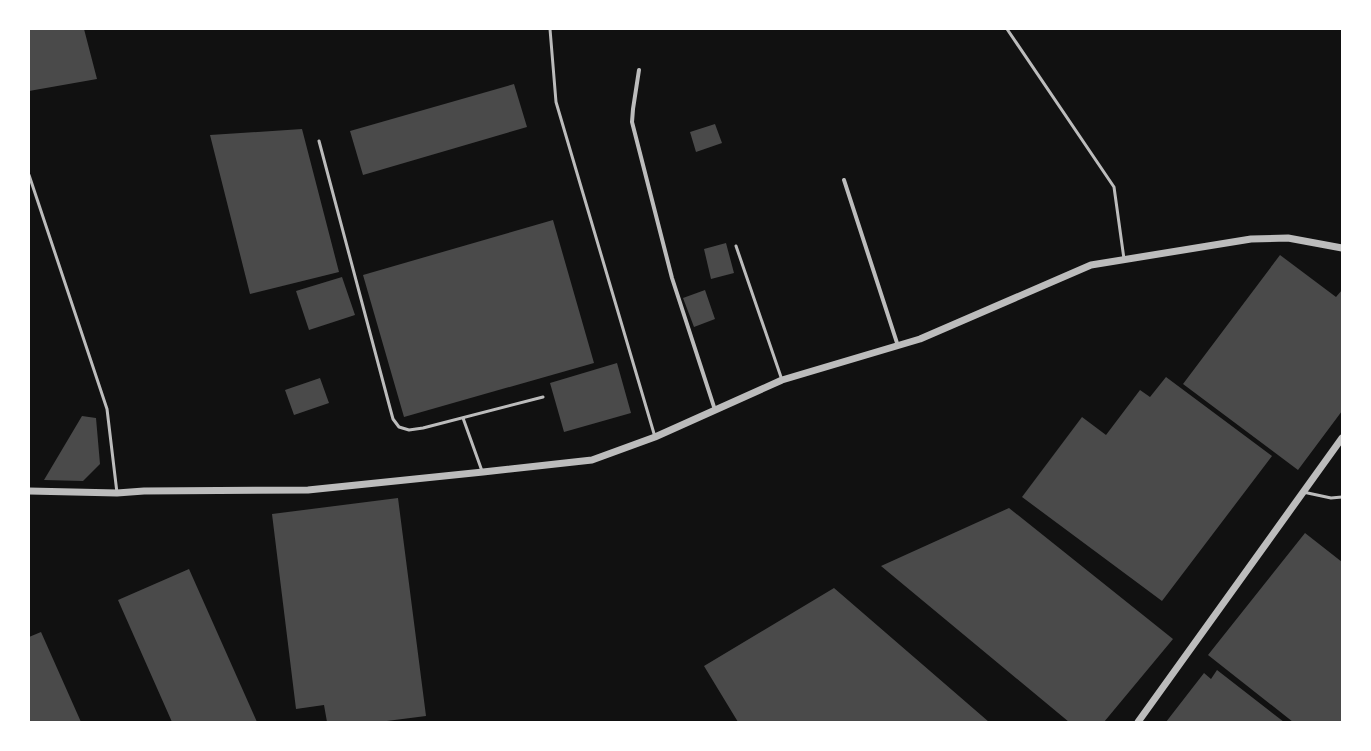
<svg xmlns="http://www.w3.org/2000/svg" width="1371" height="751" viewBox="0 0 1371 751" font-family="'Roboto Condensed',sans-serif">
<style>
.building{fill:#4a4a4a}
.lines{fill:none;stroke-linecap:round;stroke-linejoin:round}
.service{stroke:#bcbcbc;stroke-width:3}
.minor{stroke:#bcbcbc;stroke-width:4}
.tertiary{stroke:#bcbcbc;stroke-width:7}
</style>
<rect width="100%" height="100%" fill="#111"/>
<path class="building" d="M29 29H84L97 79 29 91Z
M514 84 527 127 363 175 350 131Z
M715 124 722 143 696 152 690 132Z
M302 129 339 272 250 294 210 135Z
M553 220 594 363 404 417 363 275Z
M726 243 734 273 711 279 704 249Z
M1280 255 1336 297 1342 290V411L1298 470 1183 384Z
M342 277 355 315 309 330 296 291Z
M705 290 715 319 694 327 683 298Z
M617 363 631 413 564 432 550 383Z
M1166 377 1272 456 1162 601 1022 497 1082 417 1106 435 1140 390 1150 397Z
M320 378 329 403 294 415 285 390Z
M82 416 96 418 100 464 83 481 44 480Z
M398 498 426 716 379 722H327L324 705 296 709 272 514Z
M1009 508 1173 639 1104 722H1069L881 566Z
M1305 533 1342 562V722H1293L1208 655Z
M189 569 257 722H172L118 600Z
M834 588 989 722H738L704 666Z
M41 632 81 722H29V637Z
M1217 670 1284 722H1166L1204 673 1211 679Z"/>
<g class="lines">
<path class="service" d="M550 29 556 102 655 437
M1007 29 1114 187 1124 259
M319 141 390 408 393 419 399 427 409 430 423 428 543 397
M29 175 107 409 117 493
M736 246 782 380
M463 418 482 471
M1303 492 1331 498 1342 497"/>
<path class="minor" d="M639 70 633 109 632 122 672 278 715 410
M844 180 898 346"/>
<path class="tertiary" d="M29 491 117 493 144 491 308 490 483 472 592 460 655 437 782 380 920 339 1091 265 1251 239 1288 238 1342 248
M1138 722 1342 438"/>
</g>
<rect width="1371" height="751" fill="none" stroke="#ffffff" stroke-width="60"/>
</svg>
